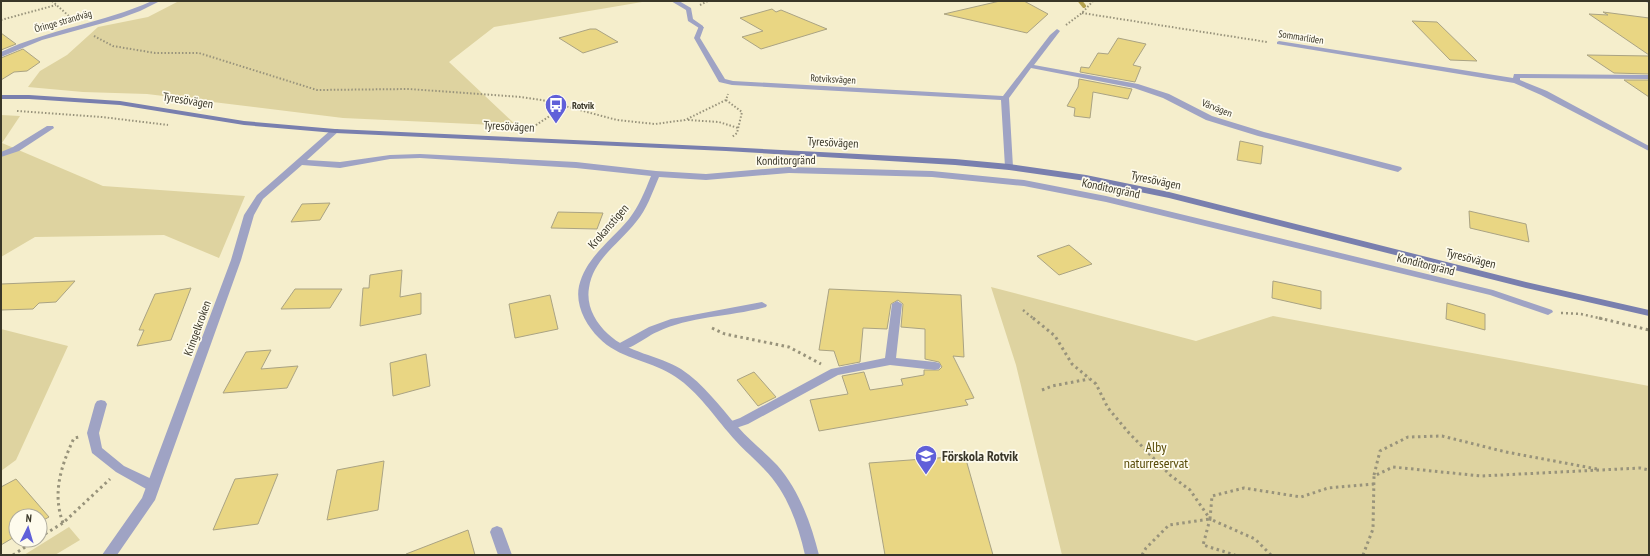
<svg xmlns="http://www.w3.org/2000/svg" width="1650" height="556" viewBox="0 0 1650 556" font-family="'PT Sans Narrow',sans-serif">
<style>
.green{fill:#ded3a0}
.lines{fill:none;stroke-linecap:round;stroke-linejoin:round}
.stream{stroke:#b4a24f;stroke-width:4}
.building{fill:#e9d683;stroke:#aaa383}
.path-far2{stroke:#98937b;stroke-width:2;stroke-dasharray:1.5 2;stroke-linecap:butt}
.path-far1{stroke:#98937b;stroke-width:2.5;stroke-dasharray:2 3;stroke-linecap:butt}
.path{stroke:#98937b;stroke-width:3;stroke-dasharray:2.5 3.5;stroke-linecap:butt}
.lane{fill:#9fa3c4;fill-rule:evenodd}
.street{fill:#9fa3c4;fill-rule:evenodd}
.secondary{fill:#797fae;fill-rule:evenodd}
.labels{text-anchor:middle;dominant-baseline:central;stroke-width:3.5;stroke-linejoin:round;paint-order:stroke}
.far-street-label{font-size:10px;fill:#393628;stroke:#fefbed}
.far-poi-label{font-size:10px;font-weight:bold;fill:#393628;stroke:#fefbed;text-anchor:start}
.street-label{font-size:12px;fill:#393628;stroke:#fefbed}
.near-park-label{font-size:14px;fill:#574a06;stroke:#fefbed}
.near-poi-label{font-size:14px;font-weight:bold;fill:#393628;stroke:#fefbed;text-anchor:start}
</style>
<rect width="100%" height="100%" fill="#f5eecc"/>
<path class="green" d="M179 1H648L494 27 449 62 517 126 343 118 147 94 83 92 28 87 40 71 67 55 98 27 148 17Z
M1 115 20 116 2 143 103 186 245 196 219 258 164 235 35 237 1 257Z
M991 287 1196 341 1273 316 1649 386V555H1062L1016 365Z
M1 329 68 346 16 460 1 471Z
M69 527 80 540 55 555H24Z"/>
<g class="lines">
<path class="stream" d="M1080 1 1084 6"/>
</g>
<path class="building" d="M1000 1H1024L1048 14 1027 33 944 14Z
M772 9 776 12 781 10 827 29 761 49 742 37 763 31 740 18Z
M1603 12 1649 18V55L1589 14 1608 15Z
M1412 21 1437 22 1477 61 1450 60Z
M590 29H596L618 42 583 53 559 38Z
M1 33 16 44 1 50Z
M1118 38 1146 44 1133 65 1141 67 1135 82 1080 72 1081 67 1089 68 1098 53 1108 54Z
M23 49 40 62 27 71 14 72 1 80V58Z
M1587 55 1649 56V74L1614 73Z
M1079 79 1132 89 1128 99 1093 92 1090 118 1074 116 1075 108 1067 106 1078 87Z
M1624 80H1649V97Z
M1240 141 1263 146 1261 164 1237 160Z
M330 203 320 220 291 222 302 204Z
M1469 211 1526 224 1529 242 1470 228Z
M558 212 603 213 597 229 551 228Z
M1069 245 1092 264 1059 275 1037 256Z
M402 270 400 297 421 293V314L360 326 363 288H369L370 275Z
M75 281 56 302 39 303 33 309 1 310V284Z
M1273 281 1321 291V309L1272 298Z
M191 288 171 340 137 346 144 330H139L155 294Z
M295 289H342L330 308 281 309Z
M829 289 961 295 964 357 953 356 974 398 965 400 968 405 819 431 810 400 848 394 842 376 864 372 870 390 903 385 901 379 924 375V370H939L942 367 939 362 925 359V329L901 327 903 304 898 300 891 304 887 329 863 328 860 362 839 366 834 351 819 350Z
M550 295 558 329 515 338 509 304Z
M1447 303 1485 314V330L1446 319Z
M271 350 261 369 298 366 287 388 223 393 246 352Z
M426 354 430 386 393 396 390 363Z
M754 372 776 397 758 406 737 380Z
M965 456 993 555H885L869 463Z
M384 461 378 510 327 520 337 470Z
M278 474 258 524 213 530 235 479Z
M16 479 49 517 40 522V516H16V536L1 545V487Z
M468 530 475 555H406V554Z"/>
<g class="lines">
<path class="path-far2" d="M52 1 70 17
M700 5 708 1
M1082 13 1267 42
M1 20 56 5
M1066 25 1082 13 1093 1
M94 36 113 46 155 53H199L317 90 409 89 521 97 542 100 617 120 655 124 685 120 726 100 728 94
M726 100 742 112 737 133 732 137
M17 111 102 117 168 125
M688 120 719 122 738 128
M533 127 565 106"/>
<path class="path-far1" d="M1023 310 1034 319
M1561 313 1581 314 1603 319"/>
<path class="path" d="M1033 318 1055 336 1072 364 1096 384 1108 408 1129 433 1170 475 1190 490 1210 519 1203 545 1235 555
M1599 318 1649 330
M712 328 725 334 789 347 821 364
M1042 390 1052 386 1089 379
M1374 475 1380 451 1408 437 1442 436 1506 452 1597 469
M63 523C52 493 61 466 74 438L79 437
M40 537 63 523 110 479
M13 555 36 540
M1142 555 1146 548 1169 525 1210 519
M1271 555 1255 539 1210 519 1212 496 1244 488 1301 497 1328 488 1374 484
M1363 555 1373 529 1374 476 1393 467 1481 476 1640 468 1649 470"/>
<path class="lane" d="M671 1H679L691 8 693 19 703 26V28H699L688 21 686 10Z
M897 301 902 304 896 358 935 362 939 363 941 366 939 369 935 370 890 365 838 375 748 424 730 430 726 429 724 426 726 423 740 418 831 369 885 358 892 304Z
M762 302 767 305 766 307C730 317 690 316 657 332 647 336 628 352 618 350L617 347 618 344 649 327 671 319Z
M101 400 105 401 107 404 99 433 102 448 124 466 158 482 159 486 158 490 153 491 148 490 116 472 92 453 87 433 95 404 97 401Z
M497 526 502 528 512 555H498L490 532 492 528Z"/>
<path class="street" d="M152 1H160L140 11 121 18 42 40 1 57V52C49 29 103 23 152 1Z
M1645 1H1649V3L1646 2Z
M699 26 704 27 700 38 725 79 733 81 1003 96 1050 35 1057 29 1060 31 1034 65 1138 84 1169 94 1212 116 1264 132 1401 167 1402 169 1398 172 1258 136 1206 120 1163 98 1134 88 1031 68 1009 98 1013 167 1009 170 1005 167 1001 100 732 85 719 82 694 38Z
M1279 41 1513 78 1514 74H1517L1649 75V79H1647L1520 78V80L1547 91 1649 146V151L1541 95 1514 83 1277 44V42Z
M47 126H53L54 128 19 151 1 157V152L13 147Z
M332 129H338L339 131 307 160 340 162 390 155 420 154 576 162 656 171 706 174 789 167 932 171 1024 180 1106 196 1493 290 1552 310 1553 312 1548 315 1490 295 1106 202 1024 186 932 177 789 173 706 180 659 177C652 193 647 209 636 222 619 244 593 259 589 288 586 305 595 322 608 334 628 353 658 355 681 369 704 384 720 407 738 427 750 441 765 452 777 465 799 490 811 523 819 555H805C798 524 787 492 764 469 752 456 739 446 728 432 711 412 695 388 671 374 648 360 618 358 599 338 586 325 575 305 579 286 586 257 611 241 629 219 639 206 645 191 651 176L576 168 420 158 390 159 340 168 302 165 263 199 254 215 241 260 155 500 117 555H102L142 498 231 260 244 215 257 195Z"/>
<path class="secondary" d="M1 95H29L120 101 244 121 335 129 726 147 955 159 1009 164 1086 175 1169 192 1526 282 1649 310V316L1526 288 1169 198 1086 181 1009 170 955 165 726 151 335 133 244 125 120 105 29 99H1Z"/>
</g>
<defs>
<g id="bus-pin" transform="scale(1.15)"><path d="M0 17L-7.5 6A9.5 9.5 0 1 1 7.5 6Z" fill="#6060d9" stroke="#fefbed"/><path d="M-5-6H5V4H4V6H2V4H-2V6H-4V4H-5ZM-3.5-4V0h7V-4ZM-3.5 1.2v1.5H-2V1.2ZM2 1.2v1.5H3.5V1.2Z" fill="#fff"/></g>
<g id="school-pin" transform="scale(1.15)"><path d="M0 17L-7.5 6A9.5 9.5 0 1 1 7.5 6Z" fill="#6060d9" stroke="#fefbed"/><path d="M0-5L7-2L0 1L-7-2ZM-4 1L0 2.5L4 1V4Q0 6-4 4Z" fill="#fff"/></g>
</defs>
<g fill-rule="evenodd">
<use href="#bus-pin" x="556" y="105"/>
<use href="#school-pin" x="926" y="456"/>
</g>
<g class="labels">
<g class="far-street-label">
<text transform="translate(63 21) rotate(-16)">Öringe strandväg</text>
<text transform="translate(1301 37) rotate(9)">Sommarliden</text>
<text transform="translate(833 79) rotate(3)">Rotviksvägen</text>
<text transform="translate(1217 108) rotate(21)">Vårvägen</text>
</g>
<g class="far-poi-label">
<text x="572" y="105">Rotvik</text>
</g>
<g class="street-label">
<text transform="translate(188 100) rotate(9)">Tyresövägen</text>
<text transform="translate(509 126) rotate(3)">Tyresövägen</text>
<text transform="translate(833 142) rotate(3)">Tyresövägen</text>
<text transform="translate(786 160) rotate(-1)">Konditorgränd</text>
<text transform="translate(1156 180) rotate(12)">Tyresövägen</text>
<text transform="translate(1111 188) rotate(12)">Konditorgränd</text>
<text transform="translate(608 226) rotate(-49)">Krokanstigen</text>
<text transform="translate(1471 258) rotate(14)">Tyresövägen</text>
<text transform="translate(1426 264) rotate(14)">Konditorgränd</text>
<text transform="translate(197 328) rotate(-70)">Kringelkroken</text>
</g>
<g class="near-park-label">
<text x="1156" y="447">Alby<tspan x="1156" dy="16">naturreservat</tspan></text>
</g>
<g class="near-poi-label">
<text x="942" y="456">Förskola Rotvik</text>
</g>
</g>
<rect width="1650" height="556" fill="none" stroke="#393628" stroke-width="4"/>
<g transform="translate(28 528) rotate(5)"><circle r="19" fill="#fefbed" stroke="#afac9e"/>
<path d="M0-3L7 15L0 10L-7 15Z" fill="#6060d9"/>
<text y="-6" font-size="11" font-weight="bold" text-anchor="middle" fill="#393628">N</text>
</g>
</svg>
